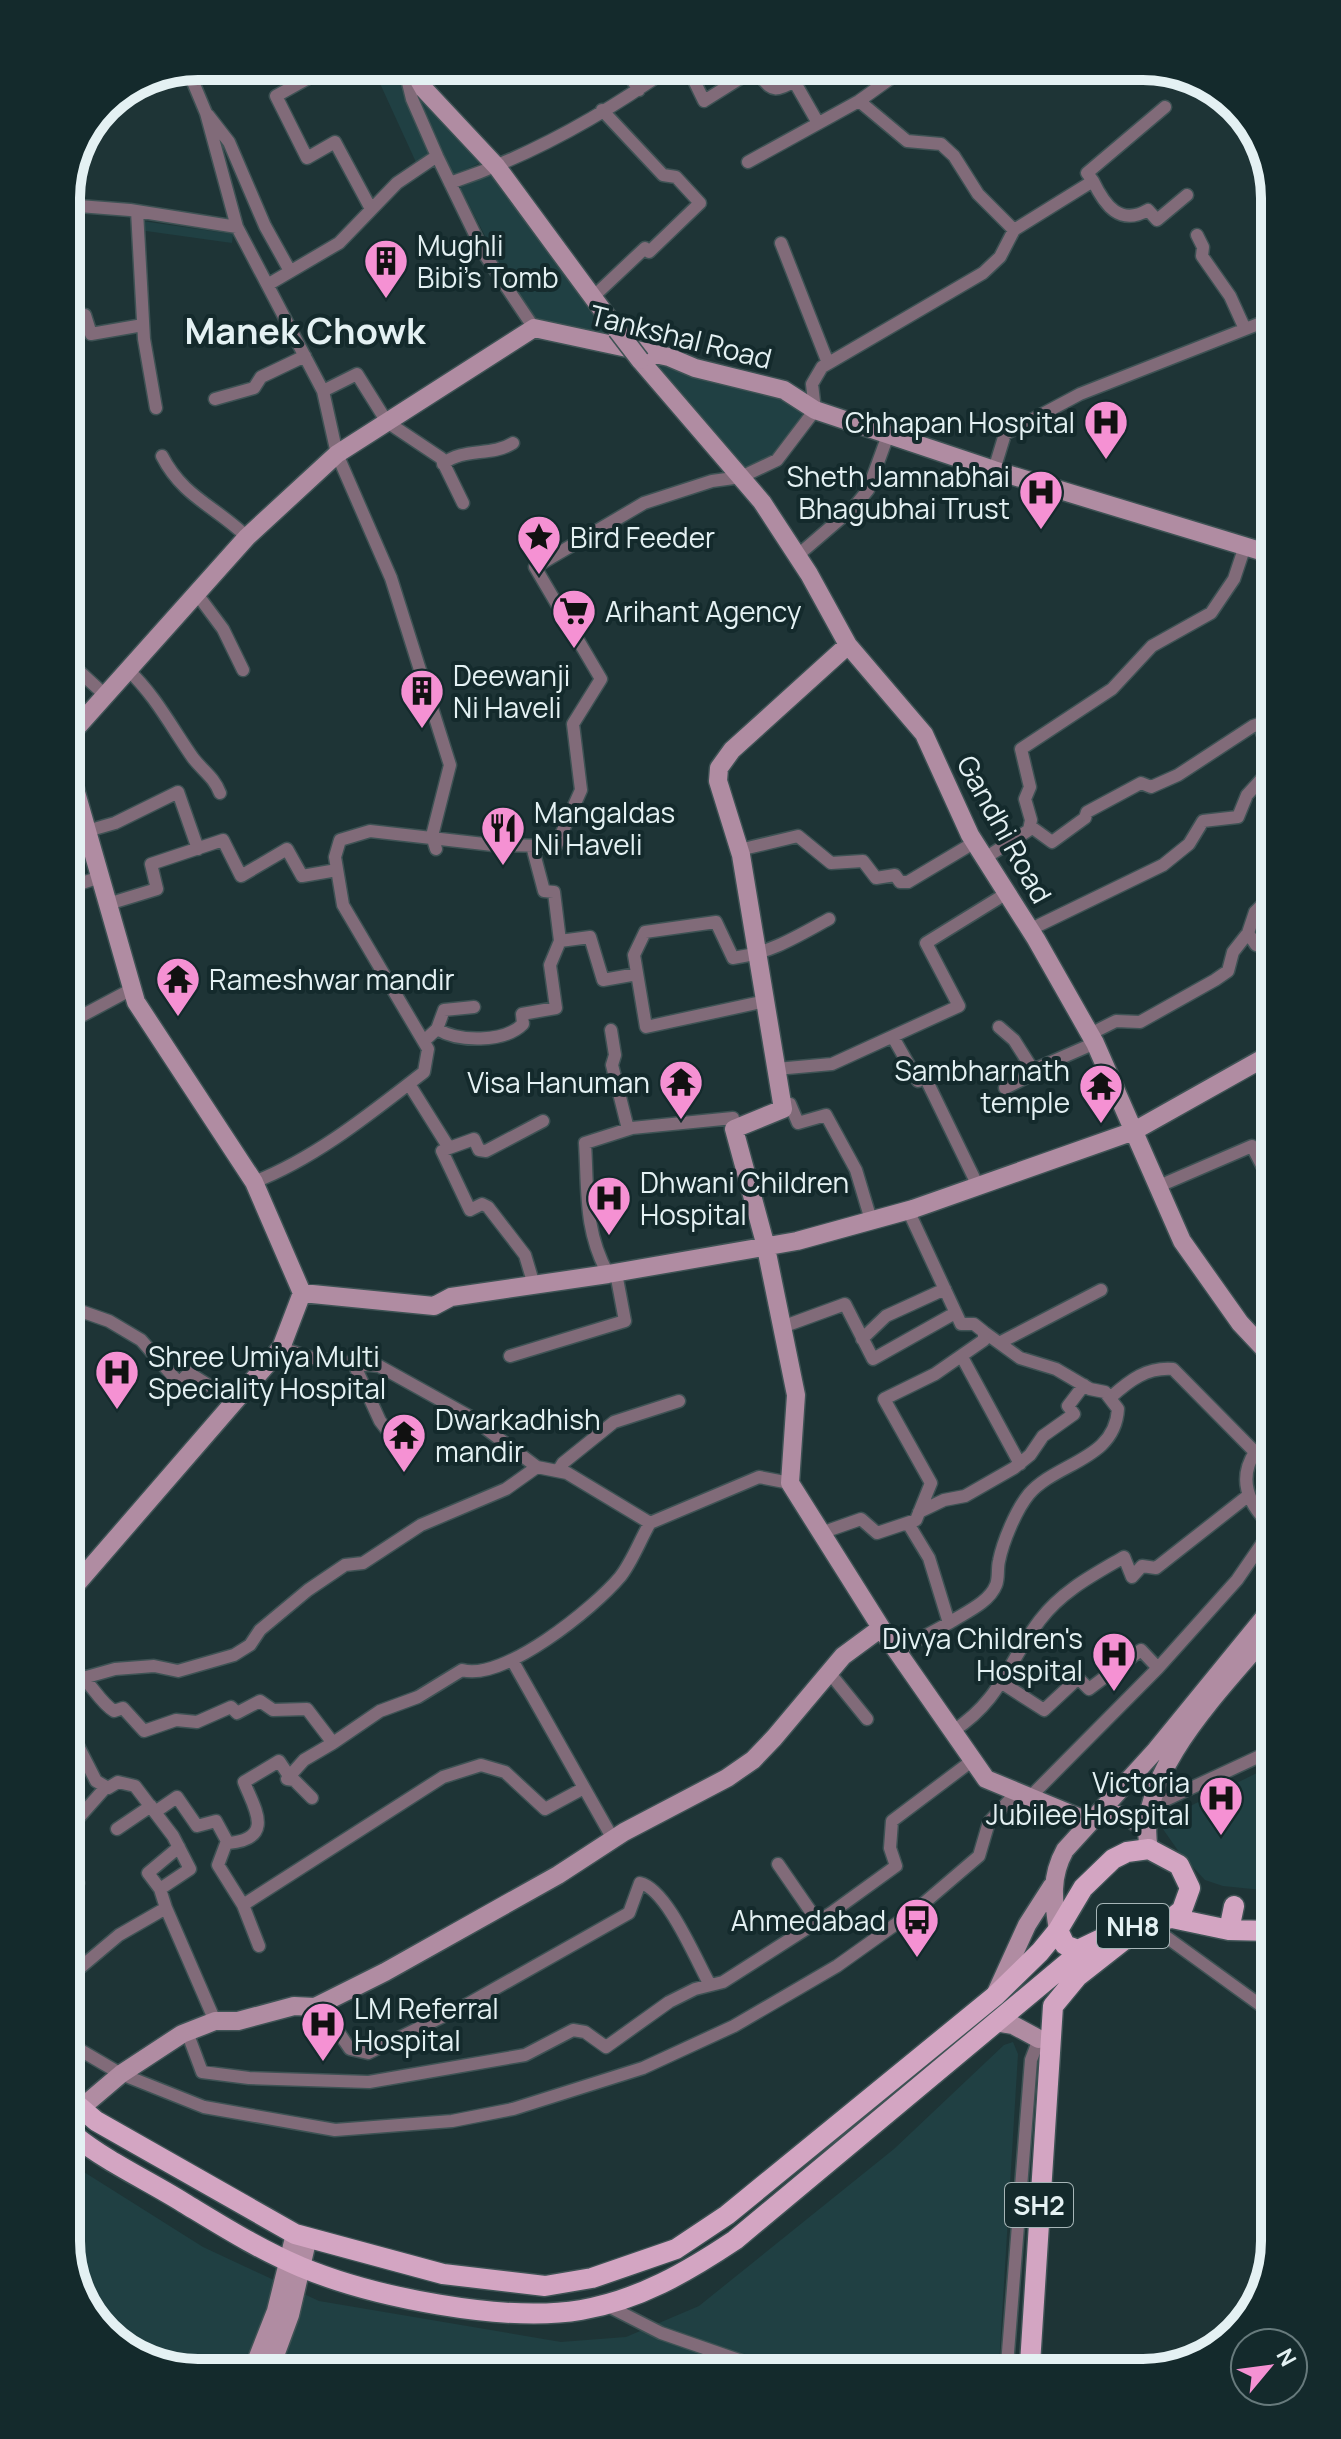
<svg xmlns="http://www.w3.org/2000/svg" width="1341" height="2439" viewBox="0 0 1341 2439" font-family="Manrope,sans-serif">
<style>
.built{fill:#204043}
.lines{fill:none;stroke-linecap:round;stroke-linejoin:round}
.street-casing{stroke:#3e5254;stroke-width:15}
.secondary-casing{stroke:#3e5254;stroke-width:21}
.primary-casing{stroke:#3e5254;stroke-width:23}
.street{stroke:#816b79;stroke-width:12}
.secondary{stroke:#b08ca2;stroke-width:18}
.primary{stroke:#d3a5c2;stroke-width:20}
.secondary-bridge-casing{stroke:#3e5254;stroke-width:21;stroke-linecap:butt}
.secondary-bridge{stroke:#b08ca2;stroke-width:18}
.labels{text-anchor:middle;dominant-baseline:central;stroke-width:8;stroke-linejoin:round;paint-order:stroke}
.shield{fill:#142a2c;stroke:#a6b5b7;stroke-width:2}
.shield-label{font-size:26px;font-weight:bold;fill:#e4f1f3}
.poi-label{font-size:28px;fill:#e4f1f3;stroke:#142a2c;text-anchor:start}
.street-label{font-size:28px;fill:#e4f1f3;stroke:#142a2c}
.district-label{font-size:36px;font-weight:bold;fill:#e4f1f3;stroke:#142a2c}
.rim{fill:none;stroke:#e4f1f3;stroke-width:10}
</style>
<rect width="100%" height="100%" fill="#1e3436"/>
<path class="built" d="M372 66H399L435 166 420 171Z
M415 88 480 163 453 175Z
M492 174 613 340 539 325 504 273 459 185Z
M142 221 233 234 232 243 139 230Z
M652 363 775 396 811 410 776 458 742 470Z
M1273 1765V1891L1223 1886 1205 1880 1179 1852 1158 1822Z
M1013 2042 1018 2054 999 2365 190 2373 124 2350 76 2292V2167L203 2247 319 2301 561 2342 626 2337 699 2306 894 2149 1004 2045Z"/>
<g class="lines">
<g class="street-casing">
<path id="street" d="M307 66 312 76 276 96 307 158 335 142 371 209
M623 66 639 90
M687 66 704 101 752 71C772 82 766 98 794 81L818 123
M188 70 206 113 237 227 323 391 357 374 387 422 441 458 463 503
M839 75 851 66
M859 101 907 141 941 144 954 156 978 194 1014 230
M208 115 229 142 265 226 290 271
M437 156 485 255 534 328
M748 162 859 101 908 66
M1093 181C1105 206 1120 226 1148 210L1157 220 1187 195
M450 183C528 157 605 114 672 66
M66 205 130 210 237 227
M137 211 144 339 156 408
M1197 235 1203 247 1202 256 1230 296 1245 329
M781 243 828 363
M269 284 339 243 397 183 437 156 412 99 404 66
M593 297 645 248 649 252 700 203 676 177 663 175 602 110
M85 315 91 334 143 325
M323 391 337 454 391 578 450 765 432 836 436 849
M215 399 254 388 261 377 305 356
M162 456C183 497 215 506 247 537
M443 464C463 447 491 457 513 443
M994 470 1005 434 1080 394 1266 321
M797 556 854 507 868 490 888 435
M68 586 74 578
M197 594 223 629 243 670
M69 662 105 695
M128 670C155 695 172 728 193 758 203 771 214 777 220 793
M1263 724 1262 733 1268 741
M1030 826 1052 842 1085 818 1087 812 1141 783 1151 787 1178 775 1253 726 1268 721
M87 831 115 823 178 792 198 849
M739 850 798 836 831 863 863 861 876 878 895 875 900 882H908L975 842
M985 858 1029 830 1031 820 1025 799 1030 787 1021 749 1112 689 1152 646 1211 613 1234 579 1245 546
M70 887 100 877
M1268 899 1255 912 1248 933 1256 945 1269 947
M108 904 157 889 151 864 223 840 241 876 287 849 302 876 337 870
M1029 930 1163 865 1189 844 1203 821 1238 817 1247 795 1268 772
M560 941 590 937 603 980 637 974
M766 1001 646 1027 634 955 645 932 716 922 733 958C771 953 796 937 829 919
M70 1022 132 989
M999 1027 1014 1040 1033 1070 1095 1043
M437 1029C458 1042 504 1043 523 1024L522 1014 556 1008 550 965 560 941 554 892 544 891 532 846
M611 1030 615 1055 612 1065 628 1129
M1088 1035 1116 1021 1140 1022 1215 980 1228 971 1233 952 1248 933
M894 1039 918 1081 924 1075 978 1186
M424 1041 437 1029 444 1010 474 1007
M776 1069 832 1064 959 1006 926 943 1007 893
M409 1084 449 1148 442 1151 470 1210 482 1204 488 1207 525 1255 534 1285
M1005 1088 1031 1075 1033 1070
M782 1106 790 1104 798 1123 826 1115 856 1170 871 1220
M449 1148 474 1139 479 1150 486 1151 543 1121
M254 1182C316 1158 371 1113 424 1072L428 1049 343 905 335 857 340 840 370 831 493 845 556 846 581 790 573 724 601 679 535 567 644 503 712 481 741 477 777 460 815 410 812 384 822 367 983 273 1000 257 1014 230 1093 181 1087 173 1165 107
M1159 1186 1252 1146 1270 1181
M608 1274C584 1230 588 1192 585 1143L632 1128 733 1118 734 1129
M72 1308 109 1321 141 1340 179 1383 189 1373 234 1401
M782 1327 845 1304 873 1359 955 1313
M862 1339 886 1316 945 1289
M1001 1342 1101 1290
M281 1348 312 1358 379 1366 469 1416 537 1467 567 1473 650 1523 759 1477 790 1483
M510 1356 625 1321 616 1273
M962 1357 1020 1464
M354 1364 380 1421 394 1439
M1111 1397C1130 1380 1147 1367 1173 1369L1255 1452C1237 1480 1249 1505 1271 1526
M1255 1452 1271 1444
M558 1471 563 1463 614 1422 679 1401
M919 1512 944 1500 965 1496 1014 1468 1030 1455 1043 1436 1074 1414 1068 1406 1084 1385
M821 1533 861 1519 877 1533 916 1520 931 1483 884 1399 935 1374 984 1340V1332L974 1324H961L908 1210
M949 1623C964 1613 989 1603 996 1585 999 1578 997 1569 999 1561 1003 1541 1016 1510 1029 1494 1057 1462 1115 1460 1118 1409L1105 1392 1090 1389 1056 1369 1020 1358 984 1332
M897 1651 949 1623 929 1558 909 1525
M512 1660 613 1839
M1158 1668 1237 1580 1268 1535 1272 1537
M73 1670C90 1679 97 1700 114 1711L123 1708 144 1731 176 1720 197 1722 231 1707 237 1713 260 1701 273 1710 307 1709 333 1743 380 1711 418 1697 462 1670C503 1682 594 1608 620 1577 632 1562 640 1540 650 1523
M828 1671 867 1719
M83 1678 115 1669 154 1666 178 1671 234 1655 250 1645 260 1630 308 1590 345 1565 363 1563 421 1525 506 1489 537 1467
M1002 1683 1044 1710 1074 1682 1080 1680 1089 1689 1141 1650 1158 1668 1030 1797
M953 1731C1002 1699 1007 1663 1040 1620 1062 1591 1093 1575 1124 1557L1132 1577 1142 1566 1156 1568 1249 1495
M74 1738 96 1781 108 1788 118 1782 135 1786 173 1836 190 1869 160 1889 166 1908 119 1935 75 1972
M312 1798 294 1780 287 1779 304 1760 333 1743
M1150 1807 1273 1750
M155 1812 177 1797 197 1826 216 1821 228 1843C277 1839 253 1806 244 1782L279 1761 289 1776
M74 1823 106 1787
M117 1829 151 1806
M227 1841 218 1865 243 1905 259 1946
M778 1864 818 1922
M74 1876 78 1883
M160 1889 148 1873 179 1847
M243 1905 443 1777 481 1765 505 1772 545 1809 584 1788
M166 1908 215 2021
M1147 1923 1274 2015
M315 2007 331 2021 350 2049 368 2053 466 2005 629 1913 640 1883C667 1889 696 1960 710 1985
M187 2032 202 2072 249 2078 369 2082 525 2055 573 2030 585 2032 606 2047 669 2002 695 1989 723 1982 831 1913 896 1866 890 1848 892 1821 973 1760
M75 2047 121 2074 204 2107 335 2130 452 2121 513 2109 643 2068 734 2026 837 1966 917 1909 979 1856 989 1822 1017 1792
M604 2304 661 2333 759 2367
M1007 2365 1031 2060 1039 2039"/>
</g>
<g class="secondary-casing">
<path id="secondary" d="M411 66 424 89 497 167 617 330
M640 360 762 502 809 574 848 645 924 734 970 835 1036 939 1095 1043 1182 1241 1240 1323 1271 1356
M848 645 732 750 719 768 718 781 741 855 783 1109 734 1129 765 1243 796 1395 790 1483 885 1634 986 1779 1090 1822
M69 736 247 537 337 454 534 328 669 357 695 368 784 390 815 410 994 470 1267 553
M69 768 136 1002 254 1182 302 1293 281 1348 73 1588
M302 1293 434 1306 451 1297 608 1274 797 1241 913 1209 1134 1131 1269 1055
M1100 1812 1128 1816 1144 1828
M1149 1849C1133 1774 1227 1684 1272 1629
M1058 1930C1053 1900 1050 1877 1065 1850L1156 1750 1272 1608
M996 1993 1027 1925 1052 1886
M995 2022 1013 2025 1039 2039
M81 2108 121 2074 182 2034 215 2021H238L294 2006 315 2007 385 1972 558 1875 624 1832 727 1778 753 1760 774 1738 843 1656 881 1628
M252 2372 276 2311 295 2234
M269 2372 290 2315 308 2237"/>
</g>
<g class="primary-casing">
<path id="primary" d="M1172 1918 1229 1930 1273 1931
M1229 1930 1234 1906
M75 2103 96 2121 295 2234 443 2274 545 2286 592 2278 676 2249 727 2215 995 1996 1040 1952 1058 1930 1083 1888 1113 1859 1127 1852 1149 1849 1179 1865 1190 1888 1182 1910 1172 1918 1124 1928 1078 1950 1065 1945 1058 1930
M75 2136C107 2162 149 2181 184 2203 222 2226 260 2250 301 2267 373 2297 504 2323 581 2310 639 2300 687 2272 735 2240L1084 1949
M1030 2364 1053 2006 1077 1977 1142 1926"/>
</g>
<use href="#street" class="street"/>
<use href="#secondary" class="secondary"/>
<use href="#primary" class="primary"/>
<g class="secondary-bridge-casing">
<path id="secondary-bridge" d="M617 330 640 360"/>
</g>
<use href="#secondary-bridge" class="secondary-bridge"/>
</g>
<defs>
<g id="building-pin" transform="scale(2.3)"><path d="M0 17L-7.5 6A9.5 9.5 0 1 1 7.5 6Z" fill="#f591d3" stroke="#142a2c"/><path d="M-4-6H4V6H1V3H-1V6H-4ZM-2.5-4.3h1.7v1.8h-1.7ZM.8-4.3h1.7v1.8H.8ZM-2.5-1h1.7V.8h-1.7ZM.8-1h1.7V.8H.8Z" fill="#111"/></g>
<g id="hospital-pin" transform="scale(2.3)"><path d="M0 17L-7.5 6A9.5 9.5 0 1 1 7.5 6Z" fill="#f591d3" stroke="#142a2c"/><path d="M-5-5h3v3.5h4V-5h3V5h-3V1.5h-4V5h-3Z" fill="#111"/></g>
<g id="sight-pin" transform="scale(2.3)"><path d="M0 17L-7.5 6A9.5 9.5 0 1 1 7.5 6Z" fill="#f591d3" stroke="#142a2c"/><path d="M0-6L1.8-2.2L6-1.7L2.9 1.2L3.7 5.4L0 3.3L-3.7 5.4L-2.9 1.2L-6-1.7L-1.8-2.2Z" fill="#111"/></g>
<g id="supermarket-pin" transform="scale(2.3)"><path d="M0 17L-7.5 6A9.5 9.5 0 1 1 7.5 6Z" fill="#f591d3" stroke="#142a2c"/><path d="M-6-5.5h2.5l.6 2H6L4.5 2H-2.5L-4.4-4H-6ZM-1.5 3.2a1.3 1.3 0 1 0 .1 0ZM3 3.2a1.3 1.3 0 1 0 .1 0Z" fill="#111"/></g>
<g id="restaurant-pin" transform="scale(2.3)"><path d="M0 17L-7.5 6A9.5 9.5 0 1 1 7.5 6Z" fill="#f591d3" stroke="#142a2c"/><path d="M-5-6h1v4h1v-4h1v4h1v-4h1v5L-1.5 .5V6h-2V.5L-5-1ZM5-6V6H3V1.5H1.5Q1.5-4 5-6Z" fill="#111"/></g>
<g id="temple-pin" transform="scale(2.3)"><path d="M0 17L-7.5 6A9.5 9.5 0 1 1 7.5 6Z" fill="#f591d3" stroke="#142a2c"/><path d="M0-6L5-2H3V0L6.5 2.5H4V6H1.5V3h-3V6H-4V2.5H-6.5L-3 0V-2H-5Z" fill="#111"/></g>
<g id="bus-pin" transform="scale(2.3)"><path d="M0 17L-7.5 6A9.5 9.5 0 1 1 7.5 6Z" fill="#f591d3" stroke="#142a2c"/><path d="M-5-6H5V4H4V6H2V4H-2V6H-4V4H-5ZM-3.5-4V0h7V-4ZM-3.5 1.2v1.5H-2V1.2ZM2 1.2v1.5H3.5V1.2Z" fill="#111"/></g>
</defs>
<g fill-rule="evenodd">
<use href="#building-pin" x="386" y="261"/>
<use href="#hospital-pin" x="1106" y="422"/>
<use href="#hospital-pin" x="1041" y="492"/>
<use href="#sight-pin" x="539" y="537"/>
<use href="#supermarket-pin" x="574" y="611"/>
<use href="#building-pin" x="422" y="691"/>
<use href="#restaurant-pin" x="503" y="828"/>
<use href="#temple-pin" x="178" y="979"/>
<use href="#temple-pin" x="681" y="1082"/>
<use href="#temple-pin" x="1101" y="1086"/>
<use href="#hospital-pin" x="609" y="1198"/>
<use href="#hospital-pin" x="117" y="1372"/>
<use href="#temple-pin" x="404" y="1435"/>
<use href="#hospital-pin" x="1114" y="1654"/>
<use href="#hospital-pin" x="1221" y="1798"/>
<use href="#bus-pin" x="917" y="1920"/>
<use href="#hospital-pin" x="323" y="2024"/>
</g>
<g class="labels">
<g class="shield">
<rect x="1097" y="1904" width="72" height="44" rx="6"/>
<rect x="1005" y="2183" width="68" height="44" rx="6"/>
</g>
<g class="shield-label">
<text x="1133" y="1926">NH8</text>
<text x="1039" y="2205">SH2</text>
</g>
<g class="poi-label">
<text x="417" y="245">Mughli<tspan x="417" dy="32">Bibi's Tomb</tspan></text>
<text x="1075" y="422" text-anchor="end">Chhapan Hospital</text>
<text x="1010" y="476" text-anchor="end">Sheth Jamnabhai<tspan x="1010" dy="32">Bhagubhai Trust</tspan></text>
<text x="570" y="537">Bird Feeder</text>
<text x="605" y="611">Arihant Agency</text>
<text x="453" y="675">Deewanji<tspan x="453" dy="32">Ni Haveli</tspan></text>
<text x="534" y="812">Mangaldas<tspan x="534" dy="32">Ni Haveli</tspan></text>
<text x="209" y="979">Rameshwar mandir</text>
<text x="1070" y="1070" text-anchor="end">Sambharnath<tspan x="1070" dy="32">temple</tspan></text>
<text x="650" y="1082" text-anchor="end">Visa Hanuman</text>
<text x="640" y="1182">Dhwani Children<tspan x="640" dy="32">Hospital</tspan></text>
<text x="148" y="1356">Shree Umiya Multi<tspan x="148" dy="32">Speciality Hospital</tspan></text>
<text x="435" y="1419">Dwarkadhish<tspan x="435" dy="32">mandir</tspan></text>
<text x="1083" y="1638" text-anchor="end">Divya Children's<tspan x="1083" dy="32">Hospital</tspan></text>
<text x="1190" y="1782" text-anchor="end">Victoria<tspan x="1190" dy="32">Jubilee Hospital</tspan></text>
<text x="886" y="1920" text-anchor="end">Ahmedabad</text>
<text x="354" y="2008">LM Referral<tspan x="354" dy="32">Hospital</tspan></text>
</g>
<g class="street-label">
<text transform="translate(681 336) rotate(14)">Tankshal Road</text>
<text transform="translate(1005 829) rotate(61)">Gandhi Road</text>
</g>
<g class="district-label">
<text x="305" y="330">Manek Chowk</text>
</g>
</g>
<path d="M0 0H1341V2439H0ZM198 80H1143A118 118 0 0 1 1261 198V2241A118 118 0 0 1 1143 2359H198A118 118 0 0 1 80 2241V198A118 118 0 0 1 198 80Z" fill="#142a2c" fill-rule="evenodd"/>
<path class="rim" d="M198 80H1143A118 118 0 0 1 1261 198V2241A118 118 0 0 1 1143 2359H198A118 118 0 0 1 80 2241V198A118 118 0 0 1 198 80Z"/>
<g transform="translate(1269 2367) rotate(61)"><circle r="38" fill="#142a2c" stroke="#677a7c" stroke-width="2"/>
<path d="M0-6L14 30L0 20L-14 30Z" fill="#f591d3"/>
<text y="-12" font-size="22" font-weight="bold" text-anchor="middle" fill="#e4f1f3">N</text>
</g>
</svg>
